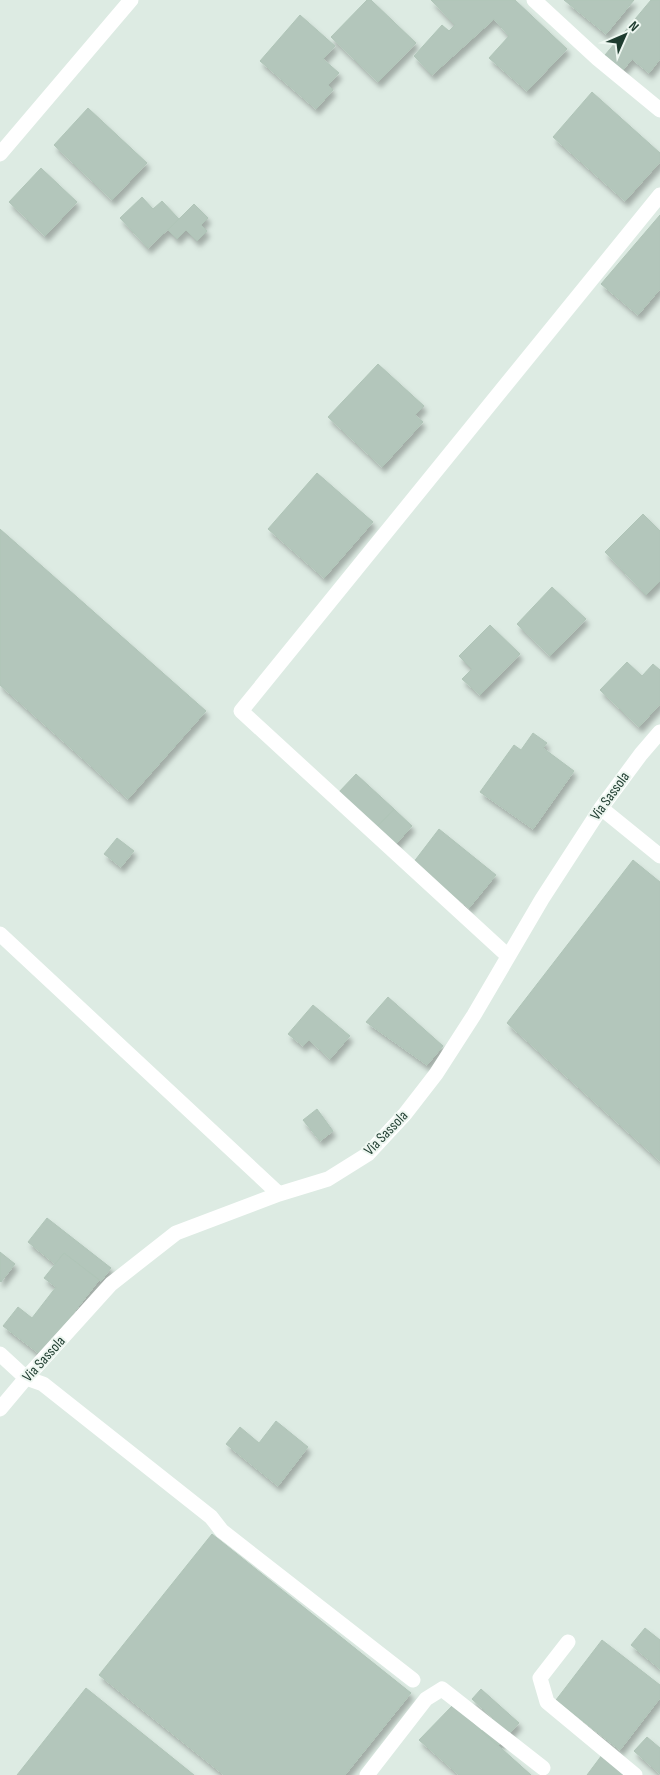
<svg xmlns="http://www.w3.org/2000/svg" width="660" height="1775" viewBox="0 0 660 1775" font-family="'Sofia Sans Condensed',sans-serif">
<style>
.building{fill:#b3c6bb;stroke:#b0c5b8;filter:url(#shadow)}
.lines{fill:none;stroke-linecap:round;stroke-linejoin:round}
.minor{stroke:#fff;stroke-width:15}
.labels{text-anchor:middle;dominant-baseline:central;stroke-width:4;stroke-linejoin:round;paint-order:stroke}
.street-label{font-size:15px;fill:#1e3c2f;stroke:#eef7f1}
</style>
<defs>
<filter id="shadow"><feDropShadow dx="3" dy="5.5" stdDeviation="2.5" flood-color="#0004"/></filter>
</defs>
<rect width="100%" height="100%" fill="#ddebe3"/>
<path class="building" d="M367 0H371L416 43 378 82 331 37Z
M431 0H515L567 49 527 91 489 58 509 36 494 19 432 75 414 56 442 25 449 31 455 25Z
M564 0H634L606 34Z
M651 0H660V59L649 73 632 59 623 70 605 55Z
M300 15 335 46 323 59 339 73 328 85 333 90 316 109 260 61Z
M592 92 660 153V162L625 201 553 137Z
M88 108 147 163 112 200 54 145Z
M41 168 77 202 45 236 9 202Z
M142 197 153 209 162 201 179 219 148 248 120 218Z
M194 204 208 218 201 225 207 231 197 241 186 230 177 239 168 230Z
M660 215V289L638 315 601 284Z
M378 364 424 406 415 415 423 422 382 467 328 417Z
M317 473 373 522 324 578 268 529Z
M643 514 660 531V581L646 595 605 552Z
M0 529 206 711 128 799 0 685Z
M552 587 586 619 550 656 517 624Z
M490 625 520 654 480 695 462 679 472 669 459 656Z
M627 662 642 676 653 664 660 670V704L639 727 600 690Z
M533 733 547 743 543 748 574 771 533 829 480 792 514 745 521 750Z
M356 774 394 809 376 828 338 793Z
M394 809 412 826 395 845 376 828Z
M439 829 496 875 469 908 413 863Z
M117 838 134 851 121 867 104 854Z
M633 860 660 882V1161L507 1023Z
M388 997 443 1046 427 1065 366 1022Z
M313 1005 350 1036 330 1059 309 1040 303 1046 288 1034Z
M317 1109 333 1131 320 1141 303 1120Z
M47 1218 111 1268 101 1281 64 1253 55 1264 28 1242Z
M0 1252 15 1264 1 1282 0 1281Z
M64 1253 99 1280 41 1355 3 1326 18 1307 32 1318 56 1287 44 1278Z
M276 1421 308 1447 278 1486 226 1444 240 1427 259 1443Z
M212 1534 411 1693 345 1775H224L99 1675Z
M645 1628 660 1640V1669L631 1645Z
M602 1640 660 1685V1698L620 1750 556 1700Z
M86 1688 194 1775H17Z
M481 1689 519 1723 498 1746 481 1731 493 1718 472 1699Z
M453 1705 531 1775H459L419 1740Z
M647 1737 660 1748V1774L634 1751Z
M602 1755 624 1775H587Z"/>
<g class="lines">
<path class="minor" d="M534 0 598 59 660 110
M0 154 131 0
M601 808 660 856
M0 934 279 1194
M508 956 241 711 660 195
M0 1354 26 1378 43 1384 211 1517 222 1531 413 1680
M0 1409 26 1378 111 1284 176 1233 279 1194 328 1179 368 1154 405 1114 436 1074 474 1015 542 899 601 808 641 754 660 732
M568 1642 540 1678 547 1702 635 1775
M367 1775 426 1699 442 1689 543 1768"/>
</g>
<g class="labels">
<g class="street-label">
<text transform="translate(610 796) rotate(-54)">Via Sassola</text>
<text transform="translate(386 1133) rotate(-46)">Via Sassola</text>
<text transform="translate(44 1359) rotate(-48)">Via Sassola</text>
</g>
</g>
<g transform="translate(625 35) rotate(45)" stroke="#eef7f1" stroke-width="4" paint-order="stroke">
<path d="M0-4L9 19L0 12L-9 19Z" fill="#1e3c2f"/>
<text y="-8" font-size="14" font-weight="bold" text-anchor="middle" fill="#1e3c2f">N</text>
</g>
</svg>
